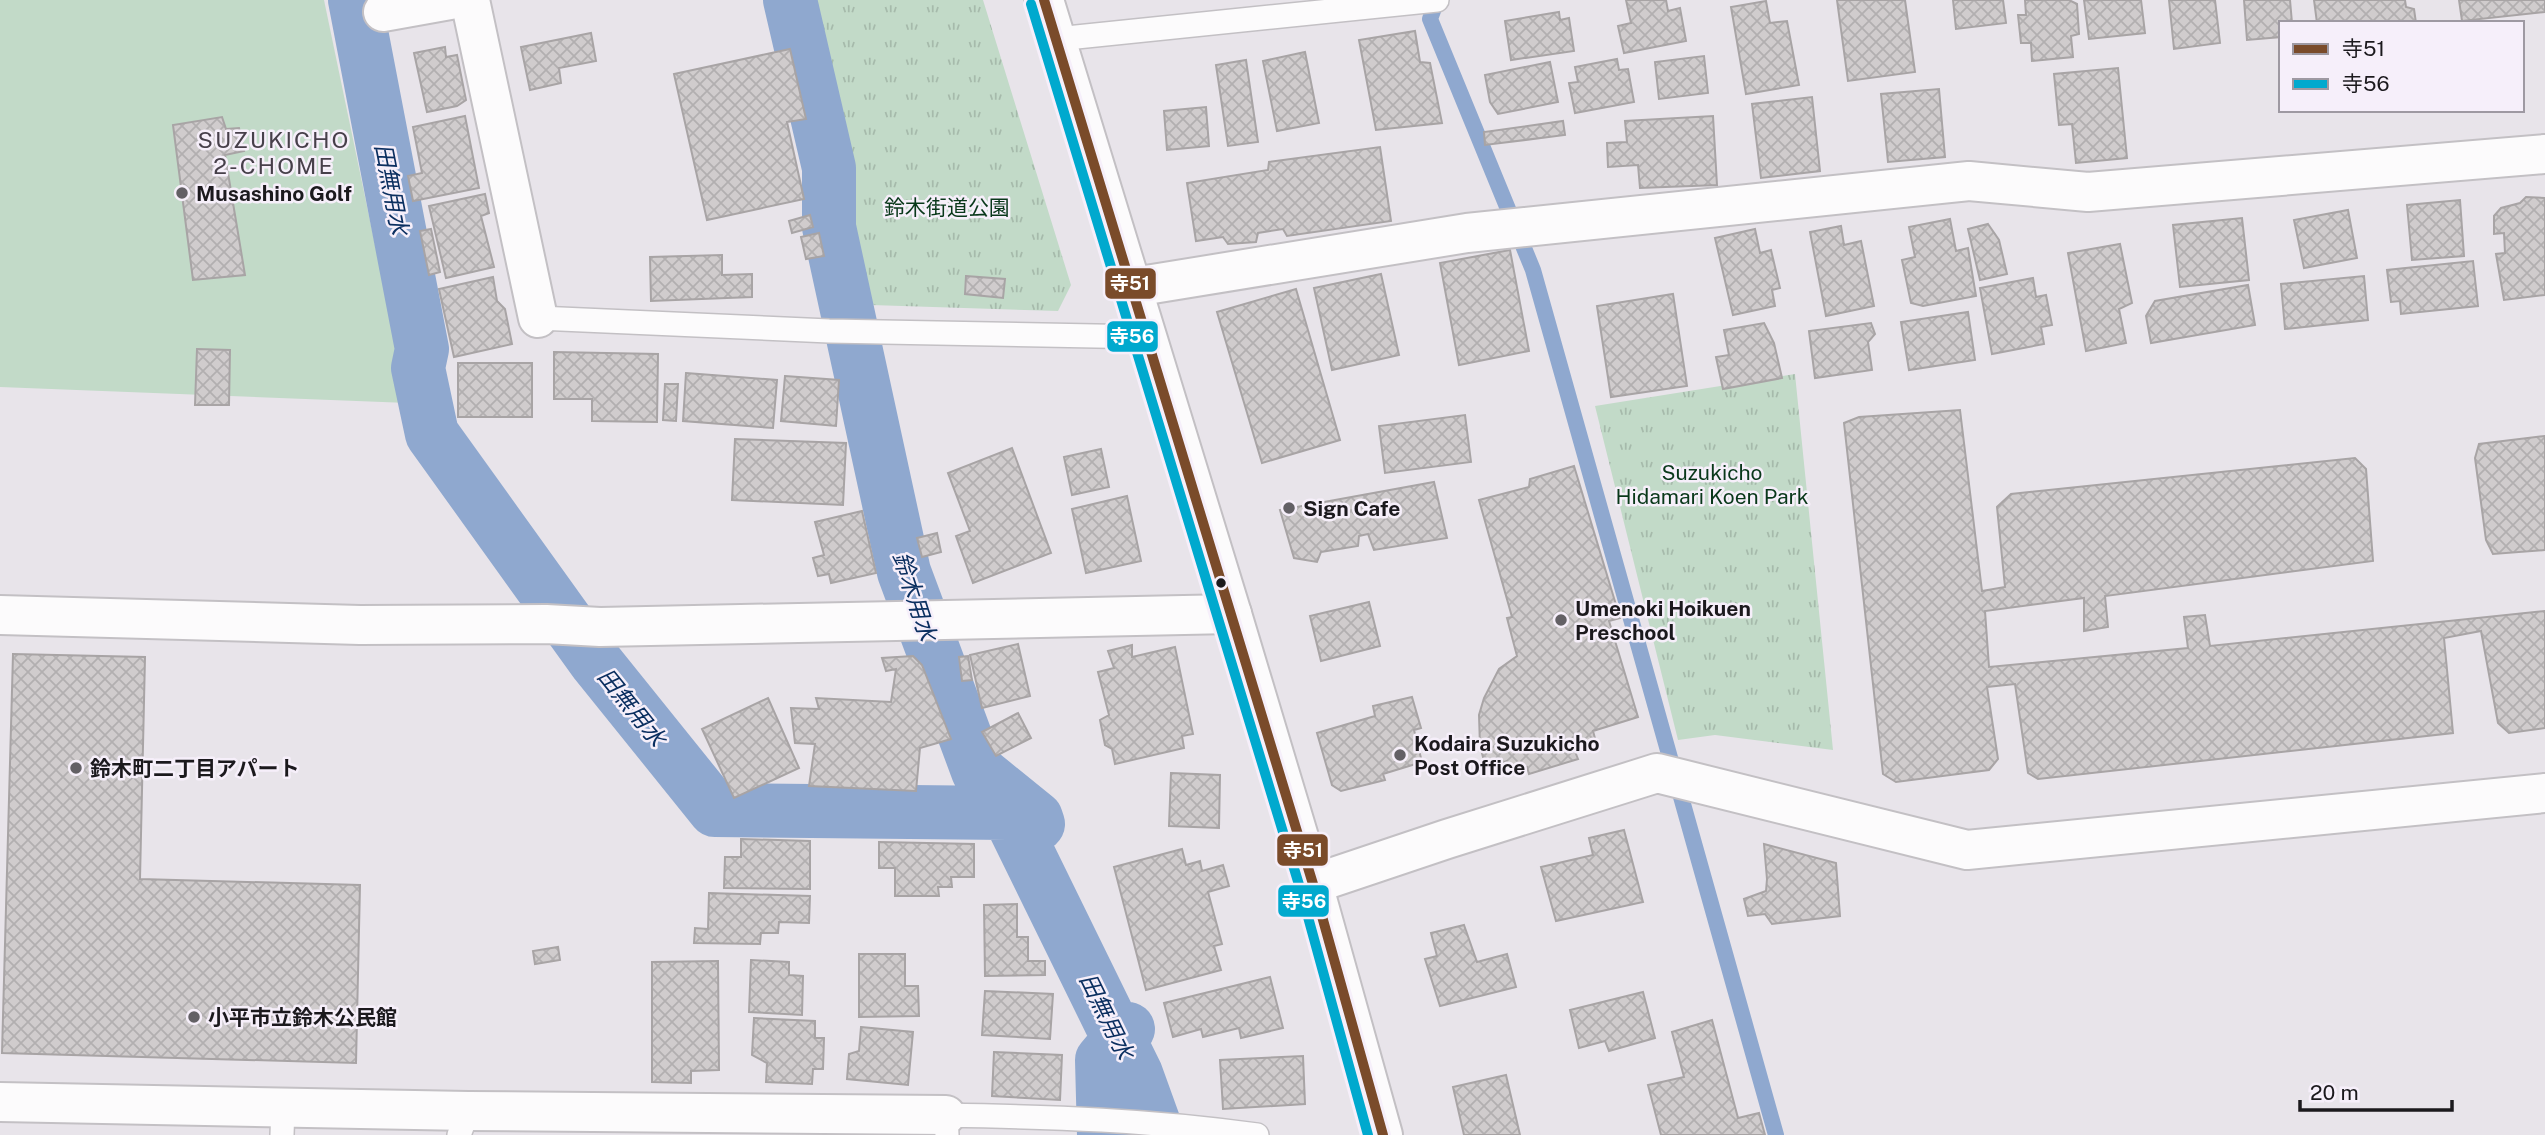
<svg xmlns="http://www.w3.org/2000/svg" width="2545" height="1135" viewBox="0 0 2545 1135" font-family="'Public Sans','Noto Sans JP',sans-serif">
<style>
.park{fill:url(#park-tufts)}
.garden{fill:#c2dac8}
.lines{fill:none;stroke-linecap:round;stroke-linejoin:round}
.stream{stroke:#8fa8cf;stroke-width:16}
.canal{stroke:#8fa8cf;stroke-width:54}
.building{fill:url(#building-cross-hatch);stroke:#a8a4a5;stroke-width:2}
.lane-casing{stroke:#c3c0c4;stroke-width:26}
.street-casing{stroke:#c3c0c4;stroke-width:42}
.secondary-casing{stroke:#c3c0c4;stroke-width:42}
.lane{stroke:#fcfbfc;stroke-width:23}
.street{stroke:#fcfbfc;stroke-width:38}
.secondary{stroke:#fcfbfc;stroke-width:38}
.bus-1-casing{stroke:#f6effa;stroke-width:16}
.bus-2-casing{stroke:#f6effa;stroke-width:16}
.bus-1{stroke:#7a4b2a;stroke-width:10}
.bus-2{stroke:#00a9ce;stroke-width:10}
.poi-dot{fill:#636065;stroke:#f6effa;stroke-width:2.5}
.bus-dot{fill:#1b191d;stroke:#f6effa;stroke-width:2.5}
.labels{text-anchor:middle;dominant-baseline:central;stroke-width:5;stroke-linejoin:round;paint-order:stroke}
.poi-label{font-size:21px;font-weight:bold;fill:#1b191d;stroke:#f6effa;text-anchor:start}
.park-label{font-size:21px;fill:#09381a;stroke:#f6effa}
.neighbourhood-label{font-size:23px;letter-spacing:2px;fill:#47404a;stroke:#f6effa}
.water-label{font-size:23px;font-style:italic;fill:#0b2f60;stroke:#f6effa}
.line-badge{stroke:#f6effa;stroke-width:2.5}
.badge-label{font-size:19px;text-anchor:middle;font-weight:bold;fill:#fff}
</style>
<defs>
<pattern id="park-tufts" width="24" height="20" patternUnits="userSpaceOnUse" patternTransform="scale(1.75)"><rect width="24" height="20" fill="#c2dac8"/><path d="M3 7l-1-3M5 7V3M7 7l1-3M15 17l-1-3M17 17v-4M19 17l1-3" fill="none" stroke="#a6baab"/></pattern>
<pattern id="building-cross-hatch" width="8" height="8" patternUnits="userSpaceOnUse" patternTransform="scale(1.75)"><rect width="8" height="8" fill="#d0cccd"/><path d="M0 0l8 8M0 8l8-8" fill="none" stroke="#b2afb0"/></pattern>
</defs>
<rect width="100%" height="100%" fill="#e8e4ea"/>
<path class="park" d="M807 0H983L1071 285 1058 311 871 305Z
M1795 374 1833 750 1715 735 1678 740 1595 406Z"/>
<path class="garden" d="M0 0H324L408 403 0 387Z"/>
<g class="lines">
<path class="stream" d="M1437 0 1430 19 1533 270 1776 1135"/>
<path class="canal" d="M355 0 422 349 418 368 432 434 595 661 715 810 1008 813 1136 1074 1158 1135
M790 0 829 168V227L904 572 978 771 1036 818 1038 824
M1104 1135 1102 1060 1128 1029"/>
</g>
<path class="building" d="M1626 0H1666L1668 11 1680 8 1686 41 1624 53 1618 26 1631 23Z
M1837 0H1905L1915 72 1848 81Z
M1953 0H2003L2006 23 1956 29Z
M2025 0H2069L2077 4 2079 34 2071 36 2073 57 2032 61 2031 43H2021L2018 15H2026Z
M2084 0H2141L2145 33 2089 39Z
M2169 0H2215L2220 43 2174 49Z
M2244 0H2290L2292 23H2281V37L2247 40Z
M2314 0H2405L2406 7 2414 9 2416 23H2317Z
M2459 0H2545V12L2462 21Z
M1766 1 1770 23 1787 21 1799 85 1746 94 1731 7Z
M1559 12 1560 20 1569 18 1574 51 1511 60 1505 21Z
M1415 31 1420 62 1430 63 1442 123 1376 130 1359 40Z
M591 33 596 61 559 68 561 83 530 90 521 47Z
M445 47 446 57 457 55 466 100 457 106 427 112 414 53Z
M790 49 806 119 787 122 804 199 707 220 674 74Z
M1305 52 1319 123 1277 131 1263 61Z
M1704 56 1708 93 1659 99 1655 62Z
M1617 59 1619 70 1628 69 1634 102 1575 113 1569 83 1578 82 1575 67Z
M1246 60 1258 142 1228 146 1216 65Z
M1550 62 1558 102 1498 114 1490 102 1485 75Z
M2118 68 2127 158 2076 163 2072 124 2059 125 2054 74Z
M1939 89 1945 157 1888 162 1881 94Z
M1812 97 1820 171 1761 178 1752 104Z
M1206 107 1209 146 1167 150 1164 111Z
M465 116 479 188 413 201 408 176 422 173 413 127Z
M1713 116 1717 185 1640 188 1638 165 1608 167 1607 143 1627 142 1625 121Z
M222 117 226 129 239 128 244 151 225 155 245 275 193 280 173 125Z
M1563 121 1565 135 1485 145 1484 132Z
M1380 147 1391 221 1287 236 1283 229 1258 233 1256 242 1228 244 1223 237 1196 241 1187 183 1268 170 1269 162Z
M485 194 489 213 481 216 494 267 446 278 429 206Z
M2526 197 2545 198V295L2504 300 2496 254 2505 253 2504 233 2494 234V216L2501 208 2520 203Z
M2460 200 2464 256 2412 260 2407 205Z
M2348 210 2357 258 2304 268 2294 220Z
M810 215 813 227 792 233 789 221Z
M2242 218 2249 280 2180 287 2173 225Z
M1950 219 1956 251 1968 248 1976 296 1923 306 1911 303 1902 260 1915 257 1909 227Z
M1988 224 1999 240 2007 274 1980 280 1968 229Z
M1841 226 1844 245 1861 241 1874 306 1826 316 1810 232Z
M431 229 440 272 429 275 420 231Z
M1755 229 1760 253 1771 250 1780 288 1772 290 1775 306 1733 315 1715 238Z
M819 233 824 256 806 259 801 237Z
M2120 244 2132 303 2119 309 2126 343 2086 351 2068 253Z
M1510 250 1529 351 1459 365 1440 263Z
M722 255V275L752 274V297L651 301 650 257Z
M2473 261 2478 306 2401 314 2400 301 2391 302 2387 270Z
M1381 274 1399 355 1332 370 1314 288Z
M966 276 1005 279 1003 298 965 294Z
M2364 276 2368 320 2285 329 2281 284Z
M493 277 497 301 505 309 512 344 454 357 439 289Z
M2033 278 2036 297 2046 295 2052 325 2041 327 2044 344 1992 354 1980 288Z
M2248 285 2255 325 2151 343 2146 316 2155 301Z
M1296 289 1340 440 1262 463 1217 312Z
M1673 294 1687 386 1611 397 1597 306Z
M1968 312 1975 360 1909 370 1901 322Z
M1764 323 1774 343 1782 378 1723 389 1716 357 1729 355 1724 330Z
M1871 323 1875 334 1868 342 1872 370 1815 378 1809 331Z
M197 349 230 350 229 405H195Z
M554 352 658 354 657 422 592 421V399H554Z
M458 363H532V417H458Z
M686 373 777 380 773 428 683 421Z
M785 376 839 380 836 426 781 421Z
M665 384H678L676 421 663 420Z
M1960 410 1982 591 2005 587 1997 507 2011 494 2355 458 2366 469 2373 561 2105 596 2108 627 2084 631V598L1985 611 1989 667 2188 648 2184 617 2205 615 2210 646 2545 611V728L2509 733 2498 723 2481 631 2444 638 2453 733 2038 779 2028 773 2015 684 1987 687 1998 759 1989 770 1896 782 1883 774 1844 423 1859 417Z
M1465 415 1471 462 1385 473 1379 426Z
M2545 436V550L2493 554 2486 540 2475 458 2479 444Z
M735 439 846 443 843 505 732 500Z
M1012 448 1051 553 973 583 956 536 970 531 948 473Z
M1101 449 1109 487 1072 495 1064 457Z
M1574 466 1620 618 1609 621 1638 717 1593 731 1596 742 1574 749 1578 759 1529 774 1527 767 1511 773 1507 761 1486 768 1480 746 1479 715 1484 698 1499 669 1517 656 1507 618 1512 617 1479 500 1529 487 1530 479Z
M1434 482 1447 538 1374 550 1368 534 1359 536 1358 546 1321 552 1317 562 1294 558 1280 510Z
M1127 496 1141 561 1086 573 1072 509Z
M862 511 876 573 831 583 829 574 818 576 813 558 824 555 815 522Z
M937 533 941 552 922 557 917 538Z
M1369 602 1380 646 1321 661 1310 616Z
M1018 644 1030 696 982 708 970 655Z
M1132 645V657L1175 647 1193 734 1182 736 1184 748 1115 764 1112 749 1105 745 1100 720 1109 715 1098 672 1114 668 1108 651Z
M13 654 145 657 140 879 360 885 356 1063 2 1053Z
M913 656 922 665 951 739 920 748 916 791 809 786 815 744 795 743 791 708 819 709 816 698 891 702 896 669 886 671 882 658Z
M968 656 972 680 962 681 959 657Z
M1412 697 1421 728 1414 730 1422 762 1383 774 1385 780 1341 791 1332 785 1317 733 1375 716 1373 706Z
M768 698 799 768 734 798 702 729Z
M1018 713 1031 738 996 756 982 732Z
M1171 773 1220 775 1219 828 1169 826Z
M1624 830 1643 902 1556 921 1541 867 1593 855 1589 838Z
M741 839 810 841V889L724 888 725 857H741Z
M879 842 974 844V877H951L952 887H938L939 896H895V868H879Z
M1764 844 1836 863 1840 916 1772 924 1765 914 1748 916 1744 899 1766 891 1767 879Z
M1182 849 1186 865 1200 861 1202 871 1223 865 1229 886 1208 892 1222 944 1214 946 1221 970 1146 990 1114 867Z
M709 893 810 896 809 923 779 922 778 933H761L760 944 694 943 695 928 708 929Z
M1017 904V937H1028V961H1045V975L985 976 984 905Z
M1464 925 1477 962 1507 954 1516 987 1440 1006 1425 959 1437 956 1431 933Z
M558 947 560 960 535 964 533 951Z
M859 954H905V986H918L919 1016 859 1017Z
M751 960 789 962V975L803 976 802 1015 749 1012Z
M718 961 719 1070 691 1071V1083L652 1082V962Z
M1270 977 1283 1028 1241 1038 1239 1028 1203 1037 1201 1029 1173 1037 1164 1003Z
M985 991 1053 994 1050 1039 982 1035Z
M1643 992 1655 1038 1609 1051 1605 1041 1579 1048 1570 1010Z
M754 1018 815 1021V1038H824L823 1069H813L812 1084 766 1082 767 1063 752 1055Z
M1712 1020 1738 1118 1759 1113 1765 1135H1661L1648 1085 1684 1077 1672 1032Z
M861 1027 913 1032 908 1085 847 1079 849 1054 859 1051Z
M994 1052 1062 1055 1060 1100 992 1096Z
M1303 1056 1305 1104 1223 1109 1220 1060Z
M1506 1075 1520 1135H1464L1453 1087Z"/>
<g class="lines">
<g class="lane-casing">
<path id="lane" d="M1057 39 1437 0
M538 318 829 331 1149 337
M282 1135 283 1107
M459 1135 468 1111
M947 1135 946 1115C1053 1117 1151 1120 1257 1135"/>
</g>
<g class="street-casing">
<path id="street" d="M470 0 538 318
M383 12 450 0
M1134 287 1467 233 1969 181 2088 192 2545 154
M0 615 360 625 546 624 600 627 1232 614
M1313 884 1447 839 1657 773 1967 850 2545 793
M0 1102 468 1111 946 1115"/>
</g>
<g class="secondary-casing">
<path id="secondary" d="M1044 0 1232 614 1313 884 1383 1135"/>
</g>
<use href="#lane" class="lane"/>
<use href="#street" class="street"/>
<use href="#secondary" class="secondary"/>
<g class="bus-1-casing">
<path id="bus-1" d="M1044 0 1313 884 1383 1135"/>
</g>
<g class="bus-2-casing">
<path id="bus-2" d="M1031 4 1300 888 1368 1135"/>
</g>
<use href="#bus-1" class="bus-1"/>
<use href="#bus-2" class="bus-2"/>
</g>
<g class="poi-dot">
<circle cx="182" cy="193" r="7"/>
<circle cx="1289" cy="508" r="7"/>
<circle cx="1561" cy="620" r="7"/>
<circle cx="1400" cy="755" r="7"/>
<circle cx="76" cy="768" r="7"/>
<circle cx="194" cy="1017" r="7"/>
</g>
<circle class="bus-dot" cx="1221" cy="583" r="6"/>
<g class="labels">
<g class="poi-label">
<text x="196" y="193">Musashino Golf</text>
<text x="1303" y="508">Sign Cafe</text>
<text x="1575" y="608">Umenoki Hoikuen<tspan x="1575" dy="24">Preschool</tspan></text>
<text x="1414" y="743">Kodaira Suzukicho<tspan x="1414" dy="24">Post Office</tspan></text>
<text x="90" y="768">鈴木町二丁目アパート</text>
<text x="208" y="1017">小平市立鈴木公民館</text>
</g>
<g class="park-label">
<text x="947" y="207">鈴木街道公園</text>
<text x="1712" y="472">Suzukicho<tspan x="1712" dy="24">Hidamari Koen Park</tspan></text>
</g>
<g class="neighbourhood-label">
<text x="274" y="139">SUZUKICHO<tspan x="274" dy="26">2-CHOME</tspan></text>
</g>
<g class="water-label">
<text transform="translate(392 189) rotate(79)">田無用水</text>
<text transform="translate(915 596) rotate(72)">鈴木用水</text>
<text transform="translate(632 707) rotate(51)">田無用水</text>
<text transform="translate(1107 1016) rotate(64)">田無用水</text>
</g>
</g>
<g class="line-badge">
<rect x="1104" y="267" width="53" height="33" rx="7" fill="#7a4b2a"/>
<rect x="1106" y="320" width="53" height="33" rx="7" fill="#00a9ce"/>
<rect x="1276" y="833" width="53" height="34" rx="7" fill="#7a4b2a"/>
<rect x="1277" y="884" width="53" height="34" rx="7" fill="#00a9ce"/>
</g>
<g class="badge-label">
<text x="1130" y="290">寺51</text>
<text x="1132" y="343">寺56</text>
<text x="1303" y="857">寺51</text>
<text x="1304" y="908">寺56</text>
</g>
<rect x="2279" y="21" width="245" height="91" fill="#f6effa" stroke="#9e99a2" stroke-width="2"/>
<rect x="2293" y="44" width="35" height="10" fill="#7a4b2a" stroke="#9e99a2" stroke-width="2"/>
<text x="2342" y="56" font-size="21" fill="#1b191d">寺51</text>
<rect x="2293" y="79" width="35" height="10" fill="#00a9ce" stroke="#9e99a2" stroke-width="2"/>
<text x="2342" y="91" font-size="21" fill="#1b191d">寺56</text>
<path d="M2300 1100v10h152v-10" fill="none" stroke="#1b191d" stroke-width="3.5"/>
<text x="2310" y="1100" font-size="21" fill="#1b191d" stroke="#f6effa" stroke-width="5" paint-order="stroke">20 m</text>
</svg>
